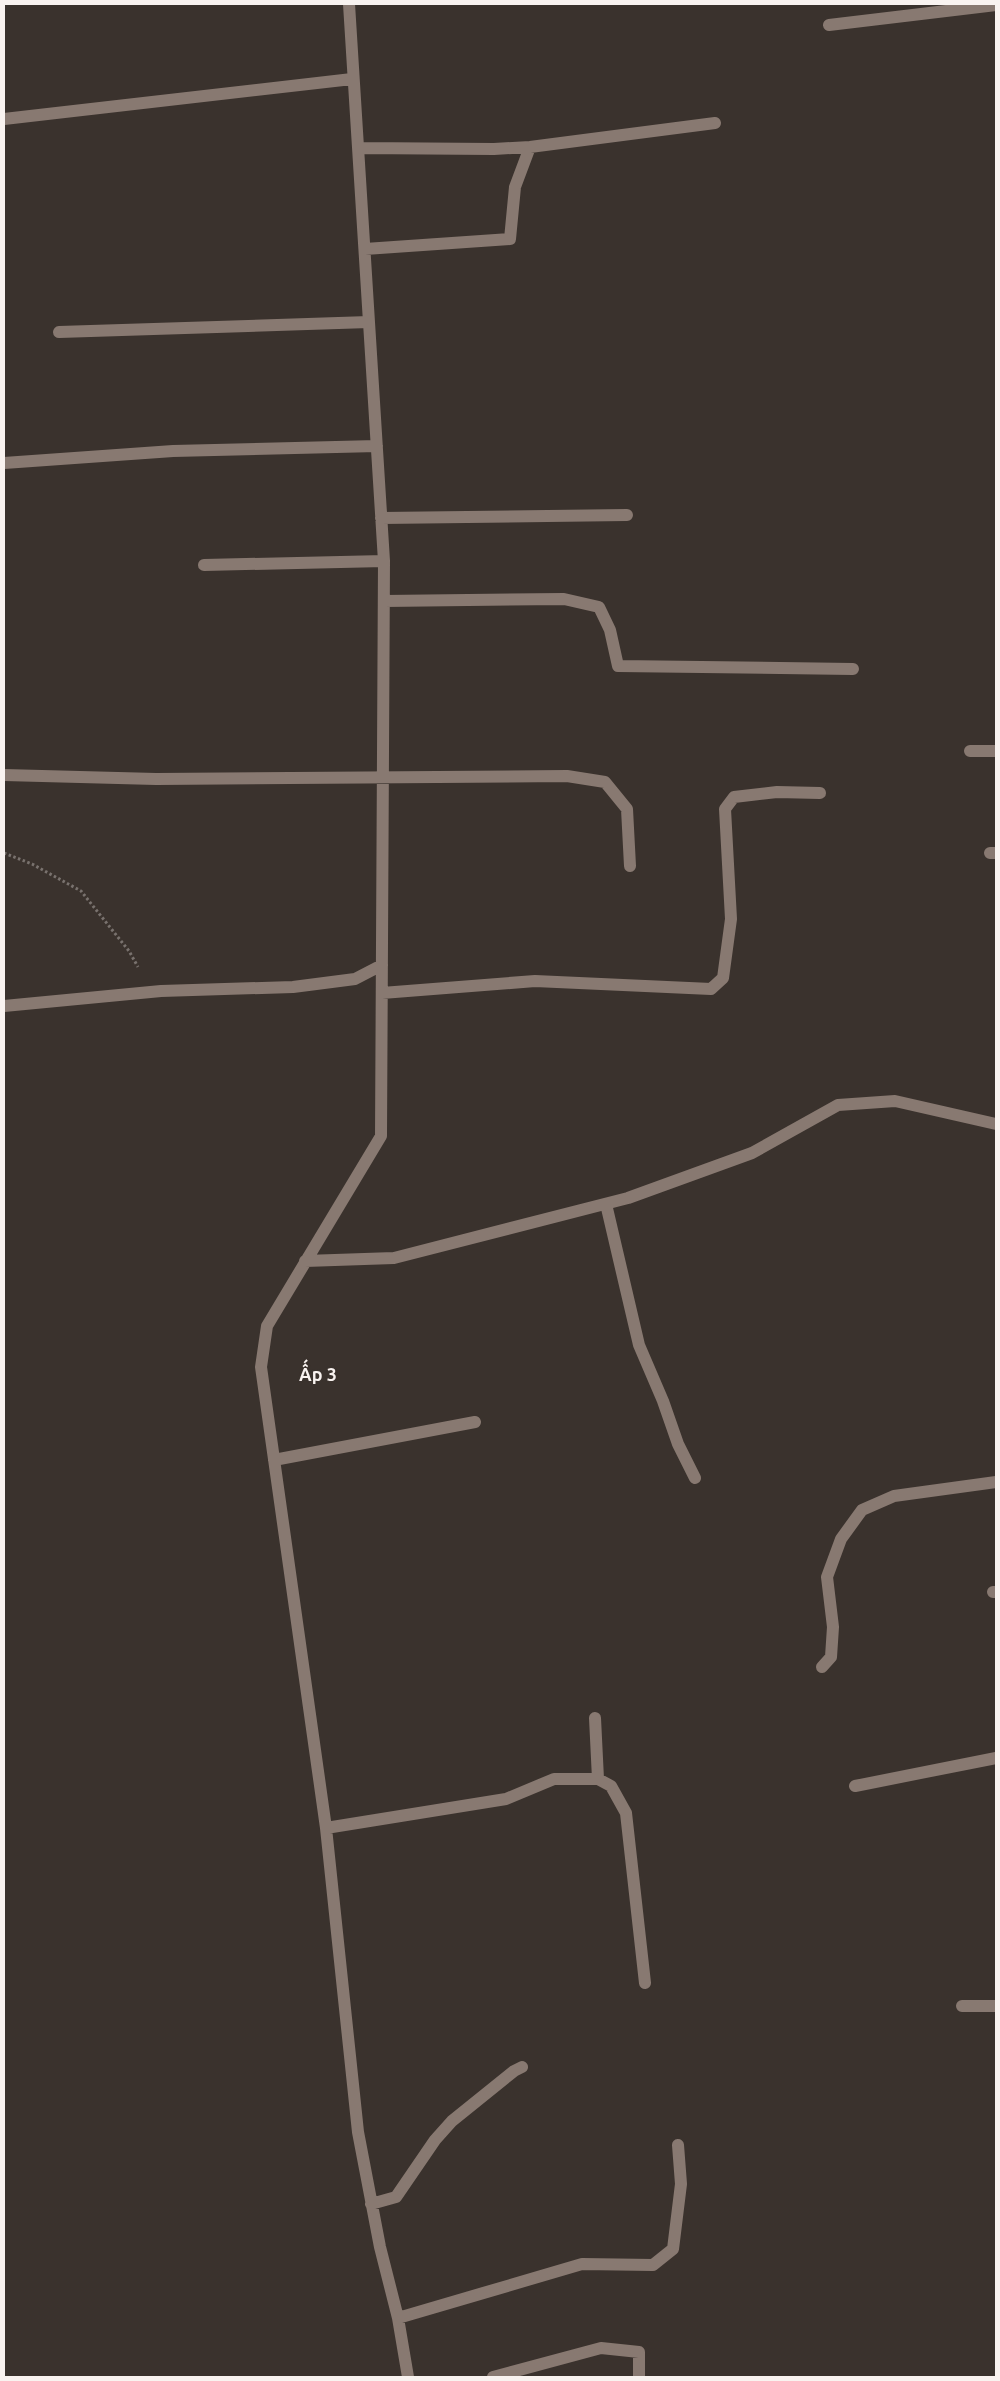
<svg xmlns="http://www.w3.org/2000/svg" width="1000" height="2381" viewBox="0 0 1000 2381" font-family="Ubuntu,sans-serif">
<style>
.lines{fill:none;stroke-linecap:round;stroke-linejoin:round}
.path{stroke:#79726e;stroke-width:3;stroke-dasharray:2.5 2.5;stroke-linecap:butt}
.minor{stroke:#887971;stroke-width:12}
.labels{text-anchor:middle;dominant-baseline:central;stroke-width:4;stroke-linejoin:round;paint-order:stroke}
.neighbourhood-label{font-size:18px;font-weight:bold;fill:#f9f3f0;stroke:#3a322d}
</style>
<rect width="100%" height="100%" fill="#3a322d"/>
<g class="lines">
<path class="path" d="M4 853 32 864 81 891 129 951 138 967"/>
<path class="minor" d="M349 4 384 561 381 1136 267 1326 261 1367 326 1828 358 2132 380 2247 398 2318 408 2377
M829 25 996 5
M4 119 352 79
M359 148 494 149 530 147 715 123
M365 249 510 239 515 187 530 147
M59 332 369 322
M4 463 173 451 377 446
M381 518 627 515
M204 565 384 561
M384 601 564 599 599 607 610 630 618 666 853 669
M970 751H996
M4 775 156 779 567 776 605 782 627 809 630 866
M990 853H996
M382 993 535 981 711 989 723 978 731 919 725 809 734 797 777 792 820 793
M4 1006 161 991 293 987 355 979 382 965
M606 1204 639 1345 663 1401 678 1444 695 1478
M305 1261 394 1258 628 1198 752 1153 838 1105 895 1101 996 1124
M274 1460 475 1422
M993 1592H996
M822 1667 831 1657 833 1627 827 1577 841 1539 862 1510 894 1496 996 1482
M595 1718 598 1779
M855 1786 996 1758
M326 1828 506 1799 554 1779H598L611 1786 626 1813 645 1983
M962 2006H996
M371 2204 396 2197 435 2140 452 2121 514 2071 522 2067
M398 2318 582 2264 653 2265 673 2249 681 2184 678 2145
M493 2377 601 2348 639 2352V2377"/>
</g>
<g class="labels">
<g class="neighbourhood-label">
<text x="318" y="1374">Ấp 3</text>
</g>
</g>
<rect width="1000" height="2381" fill="none" stroke="#f9f3f0" stroke-width="10"/>
</svg>
